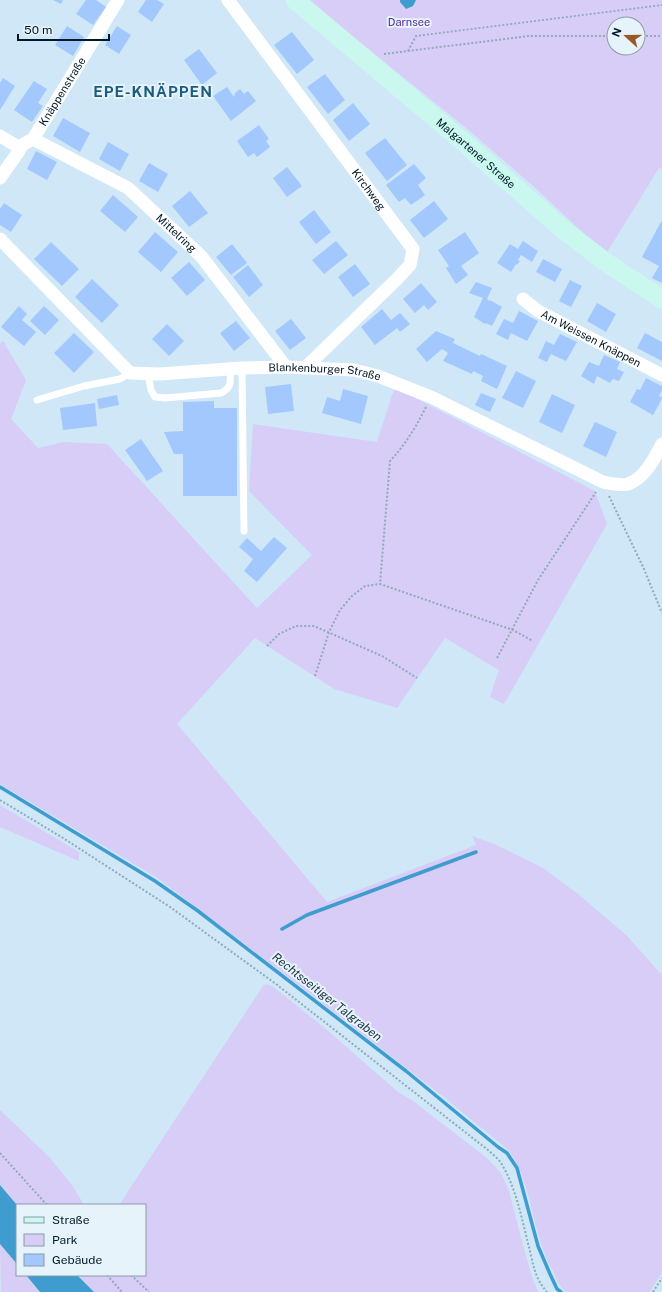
<svg xmlns="http://www.w3.org/2000/svg" width="662" height="1292" viewBox="0 0 662 1292" font-family="'Public Sans',sans-serif">
<style>
.green{fill:#d7cdf6;fill-rule:evenodd}
.water{fill:#3f9ccf}
.lines{fill:none;stroke-linecap:round;stroke-linejoin:round}
.stream{stroke:#3f9ccf;stroke-width:3.5}
.building{fill:#a2c8fd}
.path{stroke:#91a9b8;stroke-width:2;stroke-dasharray:2 2;stroke-linecap:butt}
.lane{stroke:#fff;stroke-width:7}
.street{stroke:#fff;stroke-width:13}
.secondary{stroke:#caf8ee;stroke-width:19}
.labels{text-anchor:middle;dominant-baseline:central;stroke-width:4;stroke-linejoin:round;paint-order:stroke}
.park-label{font-size:11px;fill:#582a9c;stroke:#e6f3fb}
.street-label{font-size:11px;fill:#011927;stroke:#e6f3fb}
.water-label{font-size:12px;font-style:italic;fill:#1c313d;stroke:#e6f3fb}
.district-label{font-size:15px;font-weight:bold;letter-spacing:1px;fill:#1b5c7f;stroke:#e6f3fb}
</style>
<rect width="100%" height="100%" fill="#cfe7f7"/>
<path class="green" d="M308 0H662V169L659 168 606 254 532 185 471 132ZM614 24H638V48H614Z
M3 341 26 380 11 419 38 448 64 442 107 444 257 608 312 555 249 491 253 424 377 442 392 395 396 388 595 491 607 524 504 704 490 697 499 670 445 638 397 708 334 689 255 638 177 724 327 902 476 845 472 836 494 844 543 868 578 894 626 935 662 975V1272L650 1292H566C559 1286 556 1279 553 1271 547 1260 542 1249 539 1237 531 1210 525 1167 506 1148L440 1094 300 986 156 877 0 784V344Z
M0 805 79 852V861L0 827Z
M266 984 272 986 327 1030 398 1092 413 1101 487 1158 501 1173 509 1191 520 1234 531 1274 538 1292H94L77 1275H145V1205H119L263 986Z
M0 1110 49 1157 72 1185 84 1205H17L0 1185Z
M0 1244 17 1264V1275H26L40 1292H1Z"/>
<path class="water" d="M400 0H416L413 6 406 9 400 2Z
M0 1185 17 1205V1264L0 1244Z
M26 1275H77L94 1292H40Z"/>
<g class="lines">
<path class="stream" d="M0 787 155 881 198 911 406 1071 498 1147 507 1153 517 1168 538 1246 550 1274 557 1289 561 1292
M282 929 307 915 476 852"/>
</g>
<path class="building" d="M53 0H63L61 4Z
M86 0H96L106 7 93 25 76 14Z
M146 0H157L164 4 152 22 138 12Z
M67 26 84 37 73 56 55 45Z
M117 26 131 35 119 54 105 45Z
M292 32 314 60 297 74 274 45Z
M199 49 217 73 202 85 184 60Z
M325 74 345 100 328 114 307 87Z
M3 78 15 86 0 110V83Z
M34 81 47 89 38 103 43 106 32 122 14 110Z
M227 87 234 97 235 93 240 89 244 94 248 91 256 101 231 121 213 96Z
M353 103 370 124 349 141 333 120Z
M63 118 90 133 80 152 53 136Z
M259 125 269 139 266 141 270 147 257 157 254 153 248 157 237 141Z
M385 138 407 165 387 181 365 153Z
M108 142 129 154 120 171 99 159Z
M36 151 57 162 47 180 27 169Z
M149 163 168 174 158 192 139 181Z
M414 164 426 178 418 185 425 195 411 205 405 198 399 202 386 185Z
M287 167 302 186 287 197 273 178Z
M190 191 208 213 189 227 172 206Z
M113 195 138 217 125 232 100 211Z
M434 201 448 219 424 238 410 220Z
M4 203 22 215 11 232 0 225V209Z
M314 210 331 232 316 244 299 222Z
M662 220V283L652 278 659 266 642 257Z
M155 232 178 252 161 272 138 252Z
M465 232 479 253 461 266 468 275 456 284 446 268 449 266 438 250Z
M336 241 348 255 324 274 312 260Z
M523 241 538 251 532 262 521 255 518 260 520 261 517 265 516 264 511 272 497 263 510 244 518 249Z
M51 242 79 269 62 286 34 259Z
M232 244 247 263 231 275 216 257Z
M543 259 562 269 555 282 536 272Z
M189 262 205 280 187 296 171 278Z
M355 264 370 284 353 297 338 277Z
M248 265 263 285 249 297 233 277Z
M92 279 119 305 102 323 75 297Z
M570 280 582 286 571 307 559 301Z
M476 282 492 288 487 299 489 301 490 300 502 307 492 326 486 323 485 324 474 317 483 298 469 293Z
M421 283 437 302 428 310 424 305 415 313 403 299Z
M597 303 616 314 606 332 587 321Z
M19 306 27 314 22 320 36 332 24 346 1 327Z
M44 306 59 320 45 335 30 321Z
M382 309 391 320 400 313 410 324 400 332 397 328 375 345 361 327Z
M519 311 538 321 527 341 511 333 508 340 496 334 504 319 513 323Z
M291 319 306 338 290 350 275 331Z
M236 321 250 338 234 351 220 333Z
M167 324 184 341 169 356 152 339Z
M436 331 455 339 453 343 480 356 481 354 507 366 497 389 481 381 483 376 473 371 472 374 443 361 448 353 442 349 427 362 416 349Z
M74 333 94 352 74 373 54 353Z
M645 333 662 342V361L637 348Z
M560 334 577 342 566 361 551 354 547 362 538 358 546 341 554 345Z
M604 355 620 362 617 369 624 372 619 381 613 379 610 383 597 376 594 384 581 376 589 362 599 366Z
M516 371 536 381 523 408 502 398Z
M646 378 662 386V390L659 396 662 397V399L653 415 630 402 637 389 640 390Z
M291 384 294 411 268 414 265 387Z
M343 389 368 396 361 424 322 413 327 397 340 401Z
M481 393 496 399 490 412 475 405Z
M552 394 575 405 562 433 539 422Z
M117 395 119 405 99 409 97 399Z
M214 401V408H237V496H183V454H174L164 432 183 431V402Z
M95 403 97 426 63 430 60 408Z
M595 422 617 432 606 457 583 446Z
M141 439 163 471 147 481 125 450Z
M274 537 287 548 257 582 244 571 253 559 239 547 247 538 261 551Z"/>
<g class="lines">
<path class="path" d="M638 36H662
M408 51 416 36 662 5
M384 54 529 36H614
M426 407C416 427 405 445 390 461L380 584 513 630 533 641
M609 496 644 569 662 613
M267 646 279 634 296 626H314L382 656 417 678
M497 658 538 580 596 492
M315 676 329 632 340 610 352 596 365 586 380 584
M0 800 63 838 170 907 276 984 488 1150C492 1154 498 1158 501 1163 516 1187 522 1220 529 1247 533 1264 535 1279 547 1292
M0 1153 47 1205
M107 1275 122 1292
M131 1275 149 1292
M653 1292 662 1278"/>
<path class="lane" d="M242 368 244 531
M148 374 151 390 155 397 165 398 221 393C233 387 230 381 230 369
M37 400 84 386 120 379 130 373"/>
<g class="street">
<path id="s1" d="M228 0 413 249 410 265 396 280 306 367"/>
<path d="M0 136 20 148"/>
<path id="s2" d="M33 139 128 188 201 256 286 367"/>
<path id="s3" d="M0 178 19 151 22 145 33 139 118 0"/>
<path id="s4" d="M0 239 130 373 160 374 242 368 286 367 354 370 378 376 431 397 603 482C609 483 623 486 628 484 645 478 654 459 662 444"/>
<path id="s5" d="M523 299 538 311 662 375"/>
</g>
<path class="secondary" id="s6" d="M295 0 467 145 560 227 604 261 662 299"/>
</g>
<g class="labels">
<g class="park-label">
<text x="409" y="22">Darnsee</text>
</g>
<g class="street-label">
<text stroke="none"><textPath href="#s3" startOffset="108">Knäppenstraße</textPath></text>
<text stroke="none"><textPath href="#s6" startOffset="237">Malgartener Straße</textPath></text>
<text stroke="none"><textPath href="#s1" startOffset="236">Kirchweg</textPath></text>
<text stroke="none"><textPath href="#s2" startOffset="173">Mittelring</textPath></text>
<text stroke="none"><textPath href="#s5" startOffset="79">Am Weissen Knäppen</textPath></text>
<text stroke="none"><textPath href="#s4" startOffset="382">Blankenburger Straße</textPath></text>
</g>
<g class="water-label">
<text transform="translate(327 997) rotate(38)">Rechtsseitiger Talgraben</text>
</g>
<g class="district-label">
<text x="153" y="91">EPE-KNÄPPEN</text>
</g>
</g>
<rect x="16" y="1204" width="130" height="72" fill="#e6f3fb" stroke="#8a9ca6"/>
<rect x="24" y="1217" width="20" height="6" fill="#caf8ee" stroke="#8a9ca6"/>
<text x="52" y="1224" font-size="12" fill="#011927">Straße</text>
<rect x="24" y="1234" width="20" height="12" fill="#d7cdf6" stroke="#8a9ca6"/>
<text x="52" y="1244" font-size="12" fill="#011927">Park</text>
<rect x="24" y="1254" width="20" height="12" fill="#a2c8fd" stroke="#8a9ca6"/>
<text x="52" y="1264" font-size="12" fill="#011927">Gebäude</text>
<g transform="translate(626 36) rotate(291)"><circle r="19" fill="#e6f3fb" stroke="#8a9ca6"/>
<path d="M0-3L7 15L0 10L-7 15Z" fill="#995924"/>
<text y="-6" font-size="11" font-weight="bold" text-anchor="middle" fill="#011927">N</text>
</g>
<path d="M18 34v6h91v-6" fill="none" stroke="#011927" stroke-width="2"/>
<text x="24" y="34" font-size="12" fill="#011927" stroke="#e6f3fb" stroke-width="3" paint-order="stroke">50 m</text>
</svg>
